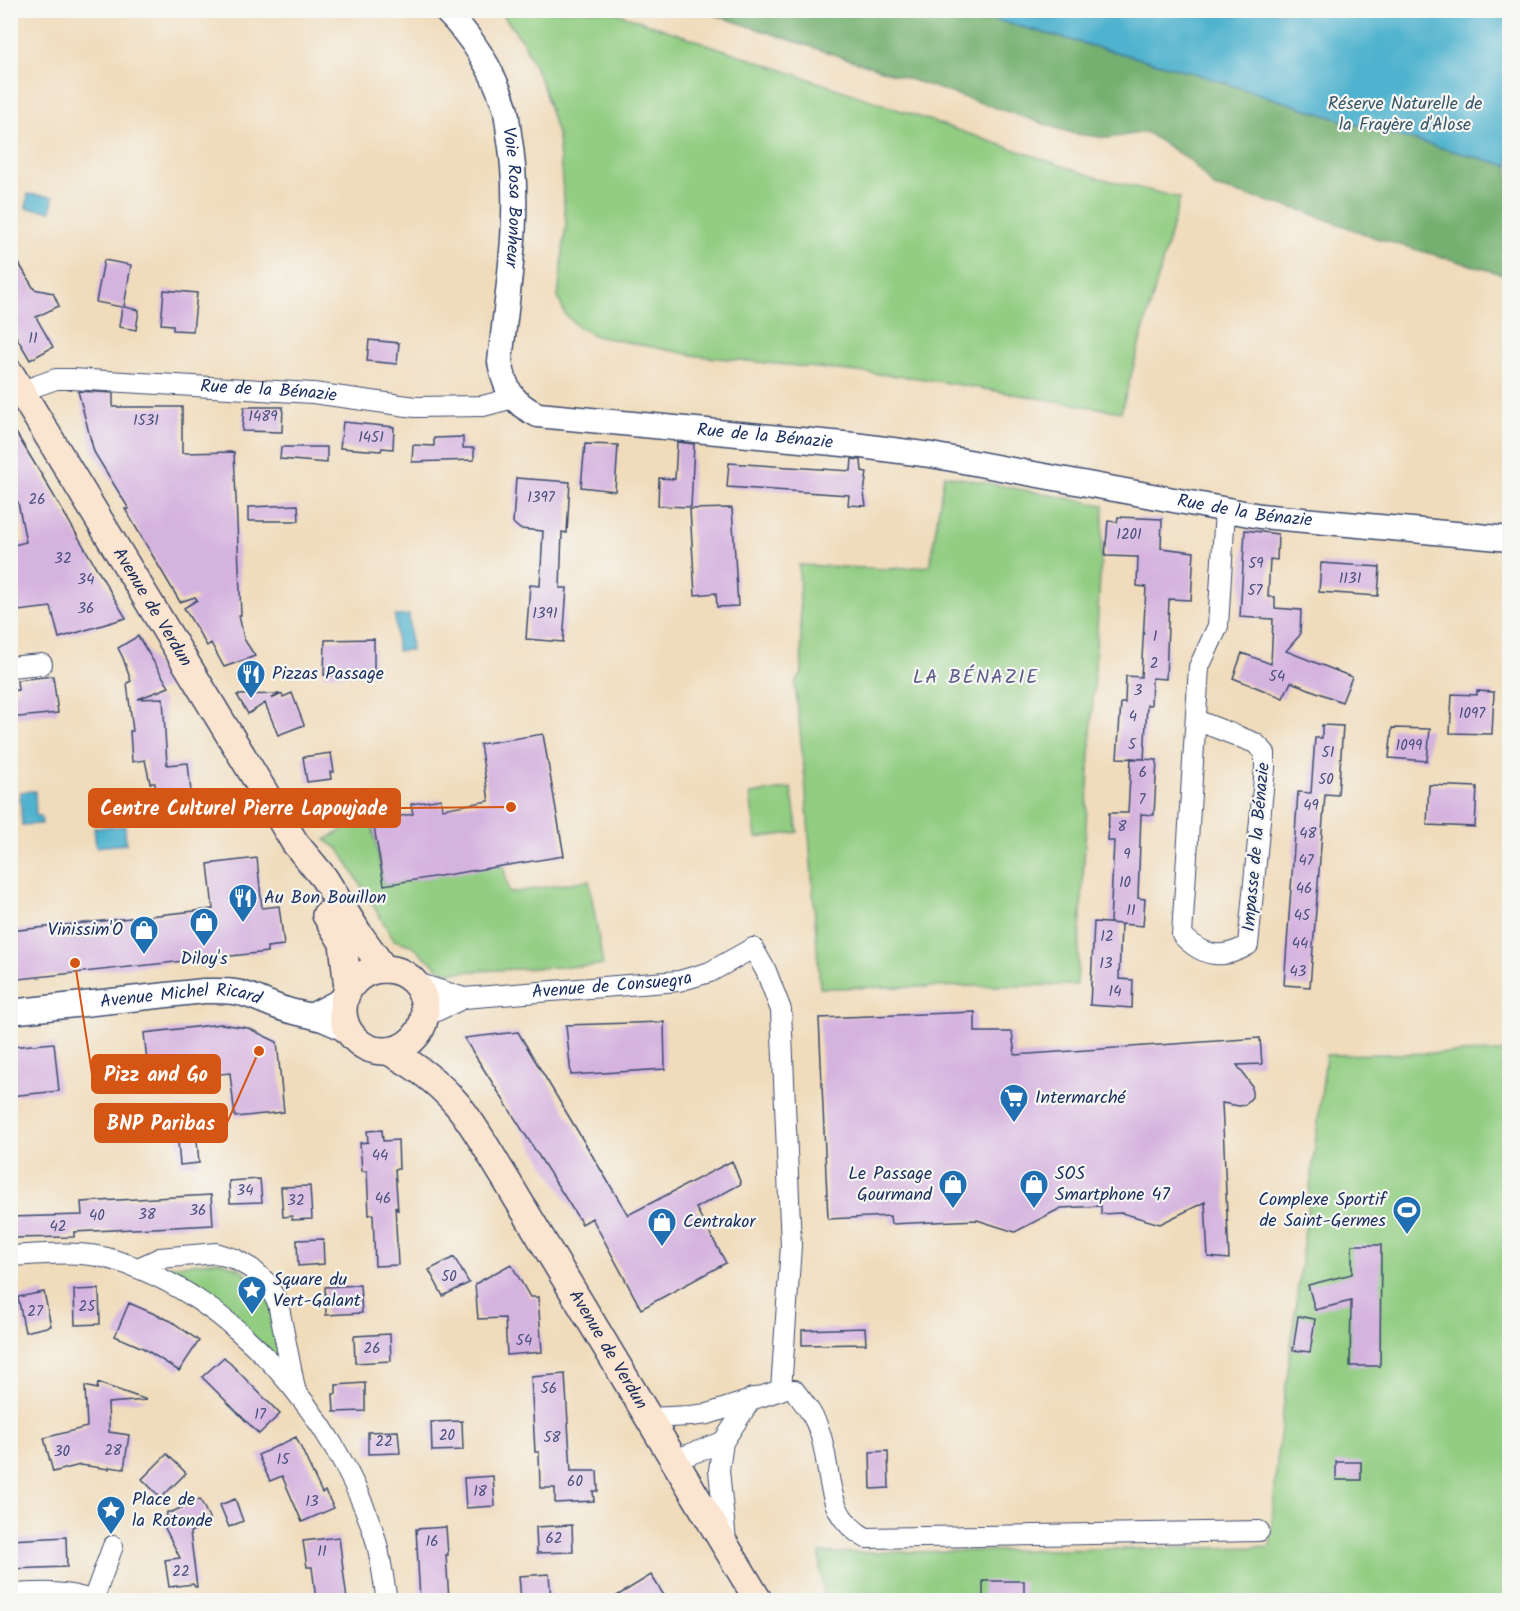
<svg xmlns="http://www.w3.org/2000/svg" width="1520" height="1611" viewBox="0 0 1520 1611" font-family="Kalam,sans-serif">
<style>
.green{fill:#92cd82;stroke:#567e70;stroke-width:1.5}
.forest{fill:#75b070;stroke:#487067;stroke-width:1.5}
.water{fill:#4fb2ce;stroke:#357096;stroke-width:1.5}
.building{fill:#d5b3df}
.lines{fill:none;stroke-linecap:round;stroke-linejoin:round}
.minor-casing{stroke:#3b496c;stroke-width:22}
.tertiary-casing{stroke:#3b496c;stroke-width:27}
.secondary-casing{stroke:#3b496c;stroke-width:30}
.minor{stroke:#fff;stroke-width:20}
.tertiary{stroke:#fff;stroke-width:24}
.secondary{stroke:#fce5d0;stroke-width:27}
.labels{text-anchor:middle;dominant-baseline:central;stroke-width:4.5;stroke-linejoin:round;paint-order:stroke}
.number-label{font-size:15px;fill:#4a507e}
.park-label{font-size:18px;fill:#395667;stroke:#f6f6f2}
.street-label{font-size:18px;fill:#1b2f5e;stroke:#f6f6f2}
.poi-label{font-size:18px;fill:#1b2f5e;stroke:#f6f6f2;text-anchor:start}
.neighbourhood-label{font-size:20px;letter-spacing:1.5px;fill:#5c5d8b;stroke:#f6f6f2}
.leader{fill:none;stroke:#d45514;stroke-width:2}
.callout-dot{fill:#d45514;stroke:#f6f6f2;stroke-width:2}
.callout{fill:#d45514;stroke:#d45514;stroke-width:2}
.callout-label{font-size:20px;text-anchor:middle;font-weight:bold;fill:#fff}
</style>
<rect width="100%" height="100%" fill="#f6f6f2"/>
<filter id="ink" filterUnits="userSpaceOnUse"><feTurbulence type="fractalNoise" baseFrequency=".0167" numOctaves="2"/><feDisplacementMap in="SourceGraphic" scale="12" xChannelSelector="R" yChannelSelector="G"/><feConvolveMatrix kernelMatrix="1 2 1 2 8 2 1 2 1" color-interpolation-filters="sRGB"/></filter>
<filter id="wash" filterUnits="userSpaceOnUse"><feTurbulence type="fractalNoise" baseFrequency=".008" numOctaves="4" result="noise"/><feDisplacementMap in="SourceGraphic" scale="24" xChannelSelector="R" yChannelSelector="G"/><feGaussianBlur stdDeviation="1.35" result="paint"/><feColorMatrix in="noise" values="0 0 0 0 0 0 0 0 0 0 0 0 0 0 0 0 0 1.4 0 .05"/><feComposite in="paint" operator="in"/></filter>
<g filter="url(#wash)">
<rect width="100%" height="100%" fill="#f0dcbb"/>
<path class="green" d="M500 11H611L1095 177 1180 198 1121 412 918 378 698 356 596 336 578 327 565 314 558 298 566 224 558 138 543 86 523 42Z
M944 475 1104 505 1077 985 820 988 805 779 795 683 802 674 799 565 888 569 930 566Z
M791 788 798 832 756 838 750 794Z
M370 814 384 885 503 864 509 893 589 880 603 965 456 972 442 971 411 945 394 940 339 849 325 840Z
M1509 1052V1600H825L820 1569V1553L1270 1547 1277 1461 1326 1055Z
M220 1261 242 1270 270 1300 281 1361 158 1267Z"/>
<path class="forest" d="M703 11H962L1191 72 1347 122 1509 166V276L1376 238 1304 211 1214 187 1191 161 1146 132 1109 138 1075 134Z"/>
<path class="water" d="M962 11H1509V166L1347 122 1191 72Z
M28 194 53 197 51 211 26 208Z
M409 615 411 650 397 651 395 616Z
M35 791 36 816H41L42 824 22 825 20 792Z
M125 826 126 844 96 847 94 828Z"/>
<g id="blocks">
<path class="building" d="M10 248 34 289 53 293 59 306 36 317 53 347 30 360 10 326Z
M104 260 131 265 124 307 139 310 136 330 119 327 122 307 96 302Z
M164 290 197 293 193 331 173 330V325L161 324Z
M369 340 399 343 397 364 367 361Z
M78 391 113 393V407H182V453L234 452 241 615H239L244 639 255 656 224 667 211 643 207 646 184 608 197 600 195 597 180 602 125 509H129L94 452Z
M244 407H283L282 432 242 431Z
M343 422 394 427 393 449 382 448 381 451 340 448Z
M10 423 41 474 126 618 59 638 51 607 10 612V546L26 542 18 502 10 503Z
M463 437V448H474V460L412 462 413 445 434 446V438Z
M677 442 694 444 691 507 658 506 659 478 675 479Z
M585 444 618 445 615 491 581 487Z
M281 447H327V463L280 459Z
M852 459 861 460 862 471 867 472 864 493 866 506 848 505 849 495 727 487 729 463 851 471Z
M516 478 570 482 567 533 562 532 560 588H567L563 642 526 639 530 585 540 586 543 531 520 529 513 523Z
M298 505 299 521H248V507Z
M732 508 738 606 717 607 716 593 695 595 690 509Z
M1118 517 1162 519 1161 548 1194 552 1191 600 1169 599 1166 679 1152 678 1151 705H1147L1144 759 1117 758 1121 703H1125L1126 676 1141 677 1146 587 1137 586 1138 557 1105 556 1108 521 1117 522Z
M1245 530 1278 534 1277 560 1270 559 1268 597H1275V608L1301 610 1300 635 1286 651 1352 677 1342 702 1291 682 1283 698 1233 678 1242 653 1271 664 1273 619 1240 617Z
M1321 563 1380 567 1378 596 1319 592Z
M138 636 169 687 138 699 163 698 167 765 188 763 191 792 156 796 155 783H150L145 760 132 762 130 731H133L127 683 131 681 123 658 118 648Z
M374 639V674L324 675 325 640Z
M53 676 58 713 10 718V691L18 690 17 680Z
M1477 691 1494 692 1492 734 1450 733 1452 694 1477 695Z
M292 693 304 725 278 735 265 703 248 714 237 695 279 694 271 699 282 694 283 697Z
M1322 725 1343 726 1338 795 1325 794 1310 987 1284 985 1298 792 1311 793 1315 738H1322Z
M1392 728 1430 729 1427 761 1389 758Z
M543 734 564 856 384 885 373 821 413 814 411 804 441 799 442 809 489 801 480 744Z
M331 753 334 772H330L331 779 307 782 303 757Z
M1131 758 1157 760 1154 815 1141 814 1138 898 1145 899 1143 926 1110 923 1114 841H1108L1109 813H1128Z
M1429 785 1477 787 1475 827 1427 825Z
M257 858 262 908 279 906 284 945 267 947V952L10 980V931L213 909 208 864Z
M1094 922 1121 924 1119 979 1133 980 1132 1008 1090 1005Z
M975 1012V1032H1012L1015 1055 1260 1038 1262 1064 1237 1065 1252 1086V1097L1245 1105 1239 1106 1222 1103 1229 1259 1208 1257 1205 1202 1160 1224 1122 1213 1101 1214V1206L1061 1208 1015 1232 977 1220 891 1224 890 1216 828 1219 819 1018Z
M664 1022 665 1069 571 1075 566 1025Z
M221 1024 248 1028 277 1042 284 1112 235 1117 230 1073 149 1081 144 1033Z
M518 1032 628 1215 732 1161 741 1184 696 1208 726 1263 641 1309 592 1218 582 1224 464 1038Z
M54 1043 59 1091 10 1096V1047Z
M194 1107 199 1163 180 1165 175 1109Z
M382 1130 383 1141 398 1140 399 1169H395L398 1211 395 1206 398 1265 375 1266 373 1214 369 1215 367 1171H362L360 1143 368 1142 367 1131Z
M260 1179 262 1202 230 1203 229 1181Z
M310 1186 312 1219 292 1220V1216L283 1217 281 1187Z
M211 1195 213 1225 74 1232V1237L10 1238V1217L82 1215 81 1202Z
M323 1239 324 1264 298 1266 297 1240Z
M1352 1245H1381L1380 1366H1350L1351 1301 1315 1310 1308 1285 1352 1274Z
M454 1257 469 1283 443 1296 429 1270Z
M511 1264 530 1297H538L542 1352 507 1355 505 1318 478 1319 475 1284Z
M360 1285 362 1313 326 1315 325 1287Z
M99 1289 100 1324 75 1325 74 1290Z
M44 1292 51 1326 25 1332 18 1297Z
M129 1303 171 1321 199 1341 179 1371 143 1348 115 1336Z
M1298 1316 1315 1319 1310 1352 1293 1350Z
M865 1328 866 1344 802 1345V1330Z
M390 1334 391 1361 355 1363 354 1336Z
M224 1357 280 1414 259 1434 202 1377Z
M565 1374 571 1471H597L598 1491H593L594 1501 555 1503V1488H540L539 1452H535L531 1377Z
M98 1383 147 1400 108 1403 109 1432 129 1435 124 1469 109 1467V1469L80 1465 53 1472 44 1438 87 1427 85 1386 97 1389Z
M365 1383V1411L334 1412 333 1394H336V1385Z
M462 1421 463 1450 432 1451 431 1422Z
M398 1431 400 1453 368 1454V1432Z
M296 1437 322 1493 325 1491 334 1508 302 1522 282 1476 270 1481 258 1455Z
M888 1451 889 1488 871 1489 870 1452Z
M167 1454 186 1473 161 1498 142 1479Z
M1336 1462H1361V1480H1336Z
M493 1476 495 1506 466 1508 464 1478Z
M200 1499 211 1522 190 1532 197 1587H195L193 1584 169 1587 165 1560 180 1558 165 1528 167 1512H172Z
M235 1499 243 1521 229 1527 220 1505Z
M572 1525 573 1552 537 1553 536 1527Z
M446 1527 448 1555H446L449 1600H420L416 1529Z
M66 1537 67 1567 10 1569V1540Z
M339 1537 347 1600H316L312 1567H307L303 1541Z
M549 1574 551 1600H521L519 1576Z
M651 1575 667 1600H610Z
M983 1581H1024V1600H983Z"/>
</g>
</g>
<g filter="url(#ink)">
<use href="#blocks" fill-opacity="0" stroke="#3b496c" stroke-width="1.5"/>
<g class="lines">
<g class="minor-casing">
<g id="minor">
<path id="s1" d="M22 391 56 379H72L313 393 415 407 483 406 513 398"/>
<path d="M10 667 42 664"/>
<path d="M1196 720 1255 743 1265 753V768L1248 945C1223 960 1203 957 1182 935L1199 667 1218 626 1225 510"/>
<path id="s2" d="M414 982 464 998 679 981 710 972 753 948 766 971 781 1010 791 1246 781 1390 708 1414 690 1416 648 1418"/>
<path d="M424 1017 464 998"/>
<path d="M10 1256C45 1254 81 1250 114 1260 234 1295 336 1418 374 1534 381 1555 383 1579 387 1600"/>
<path d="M138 1268 160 1258 216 1253 235 1259 252 1269 265 1281 278 1303 295 1389"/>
<path d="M794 1390C804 1403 815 1416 820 1433 833 1474 823 1514 866 1538L1259 1531"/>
<path d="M674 1460 723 1442"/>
<path d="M726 1542 719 1470 723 1442 752 1398"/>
<path d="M10 1594C38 1593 64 1590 90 1600"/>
<path d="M93 1600 113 1546"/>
</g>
</g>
<g class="tertiary-casing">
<g id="tertiary">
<path id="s3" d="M445 10C472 37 493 70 505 107 507 115 508 125 509 134 522 209 508 287 500 362 505 389 512 403 538 415L854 445 931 455 1260 516 1510 539"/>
<path id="s4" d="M10 1012 204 991C218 991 233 990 247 995 260 999 273 1006 287 1010 312 1017 326 1017 349 1032"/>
<path d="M313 1015 344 999"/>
</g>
</g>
<g class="secondary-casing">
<g id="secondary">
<path id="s5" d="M10 373 295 843 324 878 358 933 384 969"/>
<path d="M326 915 343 943 348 989"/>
<circle cx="384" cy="1010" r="41"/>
<path id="s6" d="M388 1051C413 1064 437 1081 456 1103 475 1125 489 1153 505 1178L758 1600"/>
</g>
</g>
<use href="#minor" class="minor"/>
<use href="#tertiary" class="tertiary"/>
<use href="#secondary" class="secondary"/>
</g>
</g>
<defs>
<g id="restaurant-pin" transform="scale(1.5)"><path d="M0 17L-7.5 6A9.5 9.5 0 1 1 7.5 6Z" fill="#1f6fb2" stroke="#f6f6f2"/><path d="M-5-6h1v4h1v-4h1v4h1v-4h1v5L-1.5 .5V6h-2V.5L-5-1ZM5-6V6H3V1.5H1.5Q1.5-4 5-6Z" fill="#fff"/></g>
<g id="shop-pin" transform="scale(1.5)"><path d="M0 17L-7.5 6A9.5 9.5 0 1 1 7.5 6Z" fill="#1f6fb2" stroke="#f6f6f2"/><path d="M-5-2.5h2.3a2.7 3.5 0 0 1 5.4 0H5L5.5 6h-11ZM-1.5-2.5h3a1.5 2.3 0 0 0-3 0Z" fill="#fff"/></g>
<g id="supermarket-pin" transform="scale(1.5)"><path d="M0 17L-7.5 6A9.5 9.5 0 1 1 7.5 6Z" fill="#1f6fb2" stroke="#f6f6f2"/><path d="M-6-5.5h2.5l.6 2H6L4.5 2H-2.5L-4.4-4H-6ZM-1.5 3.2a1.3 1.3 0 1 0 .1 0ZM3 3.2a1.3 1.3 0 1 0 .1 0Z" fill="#fff"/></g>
<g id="stadium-pin" transform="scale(1.5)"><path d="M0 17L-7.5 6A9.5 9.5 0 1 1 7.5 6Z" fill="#1f6fb2" stroke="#f6f6f2"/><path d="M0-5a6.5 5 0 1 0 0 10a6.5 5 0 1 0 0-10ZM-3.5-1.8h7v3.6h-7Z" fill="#fff"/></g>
<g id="sight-pin" transform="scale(1.5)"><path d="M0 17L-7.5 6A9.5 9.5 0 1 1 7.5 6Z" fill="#1f6fb2" stroke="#f6f6f2"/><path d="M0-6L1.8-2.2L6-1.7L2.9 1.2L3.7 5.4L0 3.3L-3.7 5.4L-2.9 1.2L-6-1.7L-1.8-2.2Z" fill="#fff"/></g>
</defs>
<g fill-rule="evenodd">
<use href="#restaurant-pin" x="251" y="674"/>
<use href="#restaurant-pin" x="243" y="898"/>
<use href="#shop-pin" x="204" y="922"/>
<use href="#shop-pin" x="144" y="930"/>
<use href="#supermarket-pin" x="1014" y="1098"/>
<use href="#shop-pin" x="953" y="1184"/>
<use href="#shop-pin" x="1034" y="1184"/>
<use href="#stadium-pin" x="1407" y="1210"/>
<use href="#shop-pin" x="662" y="1222"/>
<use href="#sight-pin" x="252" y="1290"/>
<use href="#sight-pin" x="111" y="1510"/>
</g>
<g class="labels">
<g class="number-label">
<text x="33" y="339">11</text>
<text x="263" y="417">1489</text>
<text x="146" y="421">1531</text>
<text x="371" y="438">1451</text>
<text x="541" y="498">1397</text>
<text x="37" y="500">26</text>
<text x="1129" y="535">1201</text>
<text x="63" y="559">32</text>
<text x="1256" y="564">59</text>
<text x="1350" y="579">1131</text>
<text x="86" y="580">34</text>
<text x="1255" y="591">57</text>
<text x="86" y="609">36</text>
<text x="545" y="614">1391</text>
<text x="1155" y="637">1</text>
<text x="1154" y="664">2</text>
<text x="1277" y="677">54</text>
<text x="1138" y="691">3</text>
<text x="1472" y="714">1097</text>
<text x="1133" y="717">4</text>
<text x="1132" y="745">5</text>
<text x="1409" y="746">1099</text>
<text x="1328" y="753">51</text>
<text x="1143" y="773">6</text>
<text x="1326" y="780">50</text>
<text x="1142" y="800">7</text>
<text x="1311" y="806">49</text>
<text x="1122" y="827">8</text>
<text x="1308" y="834">48</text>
<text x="1127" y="855">9</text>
<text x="1306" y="861">47</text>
<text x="1125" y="883">10</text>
<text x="1304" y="889">46</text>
<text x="1131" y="911">11</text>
<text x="1302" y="916">45</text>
<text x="1107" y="937">12</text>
<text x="1300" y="944">44</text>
<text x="1106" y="964">13</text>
<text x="1298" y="972">43</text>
<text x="1115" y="992">14</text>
<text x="380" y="1156">44</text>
<text x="245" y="1191">34</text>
<text x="383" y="1199">46</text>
<text x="296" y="1201">32</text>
<text x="198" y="1211">36</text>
<text x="147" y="1215">38</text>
<text x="97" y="1216">40</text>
<text x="58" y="1227">42</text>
<text x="449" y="1277">50</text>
<text x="87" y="1307">25</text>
<text x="35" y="1312">27</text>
<text x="524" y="1341">54</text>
<text x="372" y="1349">26</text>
<text x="549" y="1389">56</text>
<text x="260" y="1415">17</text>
<text x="447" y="1436">20</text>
<text x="552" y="1438">58</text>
<text x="384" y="1442">22</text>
<text x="113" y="1451">28</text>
<text x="62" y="1452">30</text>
<text x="283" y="1460">15</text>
<text x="575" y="1482">60</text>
<text x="480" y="1492">18</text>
<text x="312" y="1502">13</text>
<text x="554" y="1539">62</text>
<text x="432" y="1542">16</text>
<text x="322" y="1552">11</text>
<text x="181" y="1572">22</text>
</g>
<g class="park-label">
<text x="1405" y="104">Réserve Naturelle de<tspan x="1405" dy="21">la Frayère d'Alose</tspan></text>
</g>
<g class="street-label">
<text stroke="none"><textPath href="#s3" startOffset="206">Voie Rosa Bonheur</textPath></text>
<text stroke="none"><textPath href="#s1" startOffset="249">Rue de la Bénazie</textPath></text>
<text stroke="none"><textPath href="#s3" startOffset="668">Rue de la Bénazie</textPath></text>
<text stroke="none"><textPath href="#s3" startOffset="1154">Rue de la Bénazie</textPath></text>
<text stroke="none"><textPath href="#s5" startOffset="274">Avenue de Verdun</textPath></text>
<text transform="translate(1257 847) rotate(-85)">Impasse de la Bénazie</text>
<text stroke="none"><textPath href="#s2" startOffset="201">Avenue de Consuegra</textPath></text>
<text stroke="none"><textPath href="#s4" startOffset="172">Avenue Michel Ricard</textPath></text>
<text stroke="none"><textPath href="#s6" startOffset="376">Avenue de Verdun</textPath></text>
</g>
<g class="poi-label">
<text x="272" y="674">Pizzas Passage</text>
<text x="264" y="898">Au Bon Bouillon</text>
<text x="123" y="930" text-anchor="end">Vinissim'O</text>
<text x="204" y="959" text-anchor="middle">Diloy's</text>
<text x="1035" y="1098">Intermarché</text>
<text x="932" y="1174" text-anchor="end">Le Passage<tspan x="932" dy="21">Gourmand</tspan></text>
<text x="1055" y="1174">SOS<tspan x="1055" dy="21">Smartphone 47</tspan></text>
<text x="1386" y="1200" text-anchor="end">Complexe Sportif<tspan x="1386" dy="21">de Saint-Germes</tspan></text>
<text x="683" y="1222">Centrakor</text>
<text x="273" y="1280">Square du<tspan x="273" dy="21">Vert-Galant</tspan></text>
<text x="132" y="1500">Place de<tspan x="132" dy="21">la Rotonde</tspan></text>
</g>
<g class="neighbourhood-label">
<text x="976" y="678">LA BÉNAZIE</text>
</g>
</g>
<path class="leader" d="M511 807L400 808M75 963L92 1074M259 1051L227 1123"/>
<g class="callout-dot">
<circle cx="511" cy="807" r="6"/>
<circle cx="75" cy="963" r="6"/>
<circle cx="259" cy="1051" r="6"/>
</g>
<g class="callout">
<rect x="89" y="789" width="311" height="38" rx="6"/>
<rect x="92" y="1055" width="128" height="38" rx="6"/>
<rect x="95" y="1104" width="132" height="38" rx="6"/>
</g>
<g class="callout-label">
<text x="244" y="815">Centre Culturel Pierre Lapoujade</text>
<text x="156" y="1081">Pizz and Go</text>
<text x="161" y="1130">BNP Paribas</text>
</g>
<rect width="1520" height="1611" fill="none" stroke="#f6f6f2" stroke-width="36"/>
</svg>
